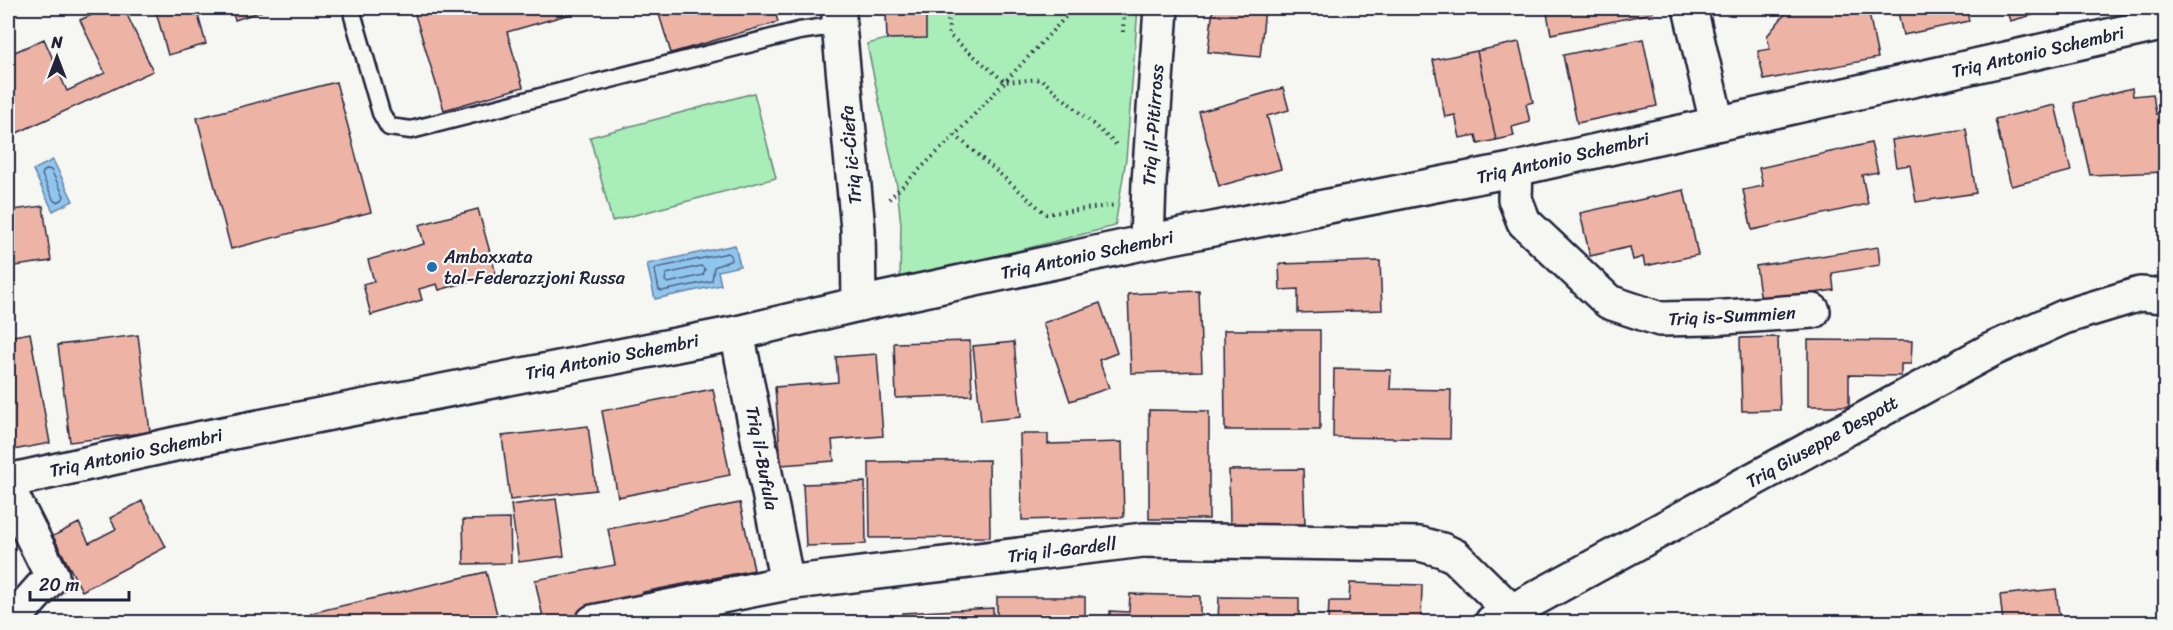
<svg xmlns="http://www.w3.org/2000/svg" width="2173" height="630" viewBox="0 0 2173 630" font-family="Sriracha,sans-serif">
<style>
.green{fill:#a9edb8;stroke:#66887a;stroke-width:1.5}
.water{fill:#90c6ee;stroke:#6484a6;stroke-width:1.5}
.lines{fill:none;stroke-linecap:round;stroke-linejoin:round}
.shore{stroke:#4e6483;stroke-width:1.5}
.building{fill:#edb4a6;stroke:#22223b;stroke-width:1.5}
.service-casing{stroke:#22223b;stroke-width:21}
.minor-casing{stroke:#22223b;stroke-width:38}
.path{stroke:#22223b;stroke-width:4;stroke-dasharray:1.5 4.5;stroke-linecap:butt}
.service{stroke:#f6f6f2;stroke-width:16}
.minor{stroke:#f6f6f2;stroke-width:33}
.poi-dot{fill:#1f6fb2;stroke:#f6f6f2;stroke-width:2}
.labels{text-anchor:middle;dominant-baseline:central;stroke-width:4.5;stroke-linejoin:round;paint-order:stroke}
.street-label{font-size:18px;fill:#22223b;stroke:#f6f6f2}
.poi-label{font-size:18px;fill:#22223b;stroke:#f6f6f2;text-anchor:start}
</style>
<rect width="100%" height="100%" fill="#f6f6f2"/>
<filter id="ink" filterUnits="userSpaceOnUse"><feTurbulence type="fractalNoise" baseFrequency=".0167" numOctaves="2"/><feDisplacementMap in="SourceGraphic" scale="12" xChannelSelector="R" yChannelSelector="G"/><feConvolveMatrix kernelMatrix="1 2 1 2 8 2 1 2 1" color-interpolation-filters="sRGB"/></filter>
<g filter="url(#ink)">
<path class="green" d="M883 8H1138L1126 159 1115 226 900 281 901 225 897 186 867 44 887 39 886 9Z
M754 93 776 178 612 221 590 137Z"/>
<path class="water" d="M53 160 73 201 53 211 33 170Z
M735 245 740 266 718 271 721 285 655 299 647 264Z"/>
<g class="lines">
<path class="shore" d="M48 169 51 170 64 196 63 199 58 202 54 201 42 175 43 172Z
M728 253 731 255 732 260 714 267 712 281 662 291 659 290 655 271 656 268Z
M701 266 705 269 703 275 668 283 665 281 666 274Z"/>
</g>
<path class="building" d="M108 8H124L153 71 8 137V55L44 39 67 91 105 73 80 20Z
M155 8H196L206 44 168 55Z
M231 8H271L235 20Z
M413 8H591L507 32 523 87 444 110Z
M657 8H774L778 22 671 53Z
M926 8V38L887 39 886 9Z
M1213 8H1265L1260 57 1208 52Z
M1546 8H1652L1653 13 1551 34Z
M1790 8H1868L1878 58 1764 80 1758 51 1770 49 1767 36Z
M1897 8H1966L1969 21 1903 35Z
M2006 8H2043L2044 12 2010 21Z
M1643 39 1657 106 1577 123 1563 55Z
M1519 42 1533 102 1526 104 1530 122 1512 127 1514 136 1496 140 1477 51Z
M1477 51 1496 140 1478 144 1476 135 1460 138 1455 115 1445 117 1433 60Z
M336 82 371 212 231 249 197 118Z
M1283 88 1289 110 1267 116 1281 169 1219 186 1199 112Z
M2132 88 2133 96 2153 94 2156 114H2166V172L2090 175 2074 103Z
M2055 105 2071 171 2011 186 1995 119Z
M1966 129 1976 193 1916 202 1910 165 1896 167 1892 140Z
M1871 143 1878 172 1862 175 1868 204 1752 230 1743 190 1763 186 1759 168Z
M1684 190 1698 255 1645 266 1643 257 1633 260 1630 247 1590 256 1580 213Z
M11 198 13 210 43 206 51 261 8 267V199Z
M478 209 496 274 439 290 437 284 419 289 422 300 371 315 363 284 374 281 368 260 424 244 419 225Z
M1878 247 1880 265 1832 273 1834 290 1761 301 1756 266Z
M1380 261 1382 310 1298 313V289L1280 290 1279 264Z
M1199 291 1202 371 1131 373 1128 294Z
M1100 303 1117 353 1099 360 1109 388 1070 401 1043 323Z
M1224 330H1320V430H1225Z
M30 333 50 443 8 451V337Z
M138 335 150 432 70 442 58 345Z
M1778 337 1780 410 1742 411 1740 338Z
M1808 340 1912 341 1911 364H1901V376L1849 375V406H1808Z
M970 341 972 395 896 398 894 343Z
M1014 342 1021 417 981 421 973 346Z
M877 354 883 436 832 440 834 461 781 465 775 387 838 382 836 357Z
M1334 369 1391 370 1390 389 1451 390 1450 439 1333 437Z
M713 389 730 475 618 497 602 411Z
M1149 410 1209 411V519H1149Z
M588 426 596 490 510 500 502 436Z
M1020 434H1048V444L1122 442 1124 517 1022 520Z
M989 460 990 537 870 538 869 462Z
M1303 469 1305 524 1230 525 1229 470Z
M865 482 866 544 806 546 803 484Z
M556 499 564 556 519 562 511 505Z
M142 501 166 547 82 591 53 536 79 523 89 543 116 529 110 518Z
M740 503 754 570 643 592 647 610 583 622H544L535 580 615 565 608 529Z
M510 519 511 563 464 564 463 520Z
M486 572 499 622H313L311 613Z
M1350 583 1422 585 1421 622H1328L1329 601H1349Z
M2056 589 2060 622H2003L2000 595Z
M1130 594 1200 596V622H1110V611L1129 612Z
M997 597H1085V622H997Z
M1219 597 1299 598V622H1218Z
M993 608V622H902V613Z
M853 617 854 622H828Z"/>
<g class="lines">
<g class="service-casing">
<path id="service" d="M353 16 381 113 389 127 411 130 799 31 839 25"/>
</g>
<g class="minor-casing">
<path id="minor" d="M839 8V25L858 229 859 304
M1690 8 1717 123
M1516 169 1515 199 1524 222 1609 302 1660 319 1711 318 1813 311
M1147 242 1149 182 1161 8
M737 333 787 583
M8 481 198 439 737 333 859 304 1147 242 1516 169 2166 23
M8 488 52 576 11 622
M593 622 787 583 1143 540 1420 544 1442 550 1455 556 1511 611
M1492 622 1991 350 2064 317 2140 294 2166 296"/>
</g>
<path class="path" d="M948 8 949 35 1005 82 1041 79 1118 146
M1123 32 1124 8
M955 135 1046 214 1116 205
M889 199 955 135 1074 8"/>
<use href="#service" class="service"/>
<use href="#minor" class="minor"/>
</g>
</g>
<circle class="poi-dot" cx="432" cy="267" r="6"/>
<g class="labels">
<g class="street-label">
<text transform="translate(2038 52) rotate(-13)">Triq Antonio Schembri</text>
<text transform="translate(1153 125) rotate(-86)">Triq il-Pitirross</text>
<text transform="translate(851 155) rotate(-95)">Triq iċ-Ċiefa</text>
<text transform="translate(1563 158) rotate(-13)">Triq Antonio Schembri</text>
<text transform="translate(1087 255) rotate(-12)">Triq Antonio Schembri</text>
<text transform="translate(1732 316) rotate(-3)">Triq is-Summien</text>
<text transform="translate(612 357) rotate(-11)">Triq Antonio Schembri</text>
<text transform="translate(1822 442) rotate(-29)">Triq Giuseppe Despott</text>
<text transform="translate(136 453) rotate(-12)">Triq Antonio Schembri</text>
<text transform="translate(762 458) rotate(79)">Triq il-Bufula</text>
<text transform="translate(1062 550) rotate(-7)">Triq il-Gardell</text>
</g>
<g class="poi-label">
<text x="444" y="257">Ambaxxata<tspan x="444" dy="21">tal-Federazzjoni Russa</tspan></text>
</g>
</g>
<rect width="2173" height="630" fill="none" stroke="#f6f6f2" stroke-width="30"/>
<rect x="15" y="15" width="2143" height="600" fill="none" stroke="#22223b" stroke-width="2" filter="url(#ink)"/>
<g transform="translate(57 57)" stroke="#f6f6f2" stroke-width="4.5" paint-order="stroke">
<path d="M0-4.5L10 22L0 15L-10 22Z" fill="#22223b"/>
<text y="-9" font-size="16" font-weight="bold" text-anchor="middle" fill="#22223b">N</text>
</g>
<path d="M30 591v9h99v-9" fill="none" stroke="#22223b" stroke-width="3"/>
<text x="39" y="591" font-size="18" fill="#22223b" stroke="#f6f6f2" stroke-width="4.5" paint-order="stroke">20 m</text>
</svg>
